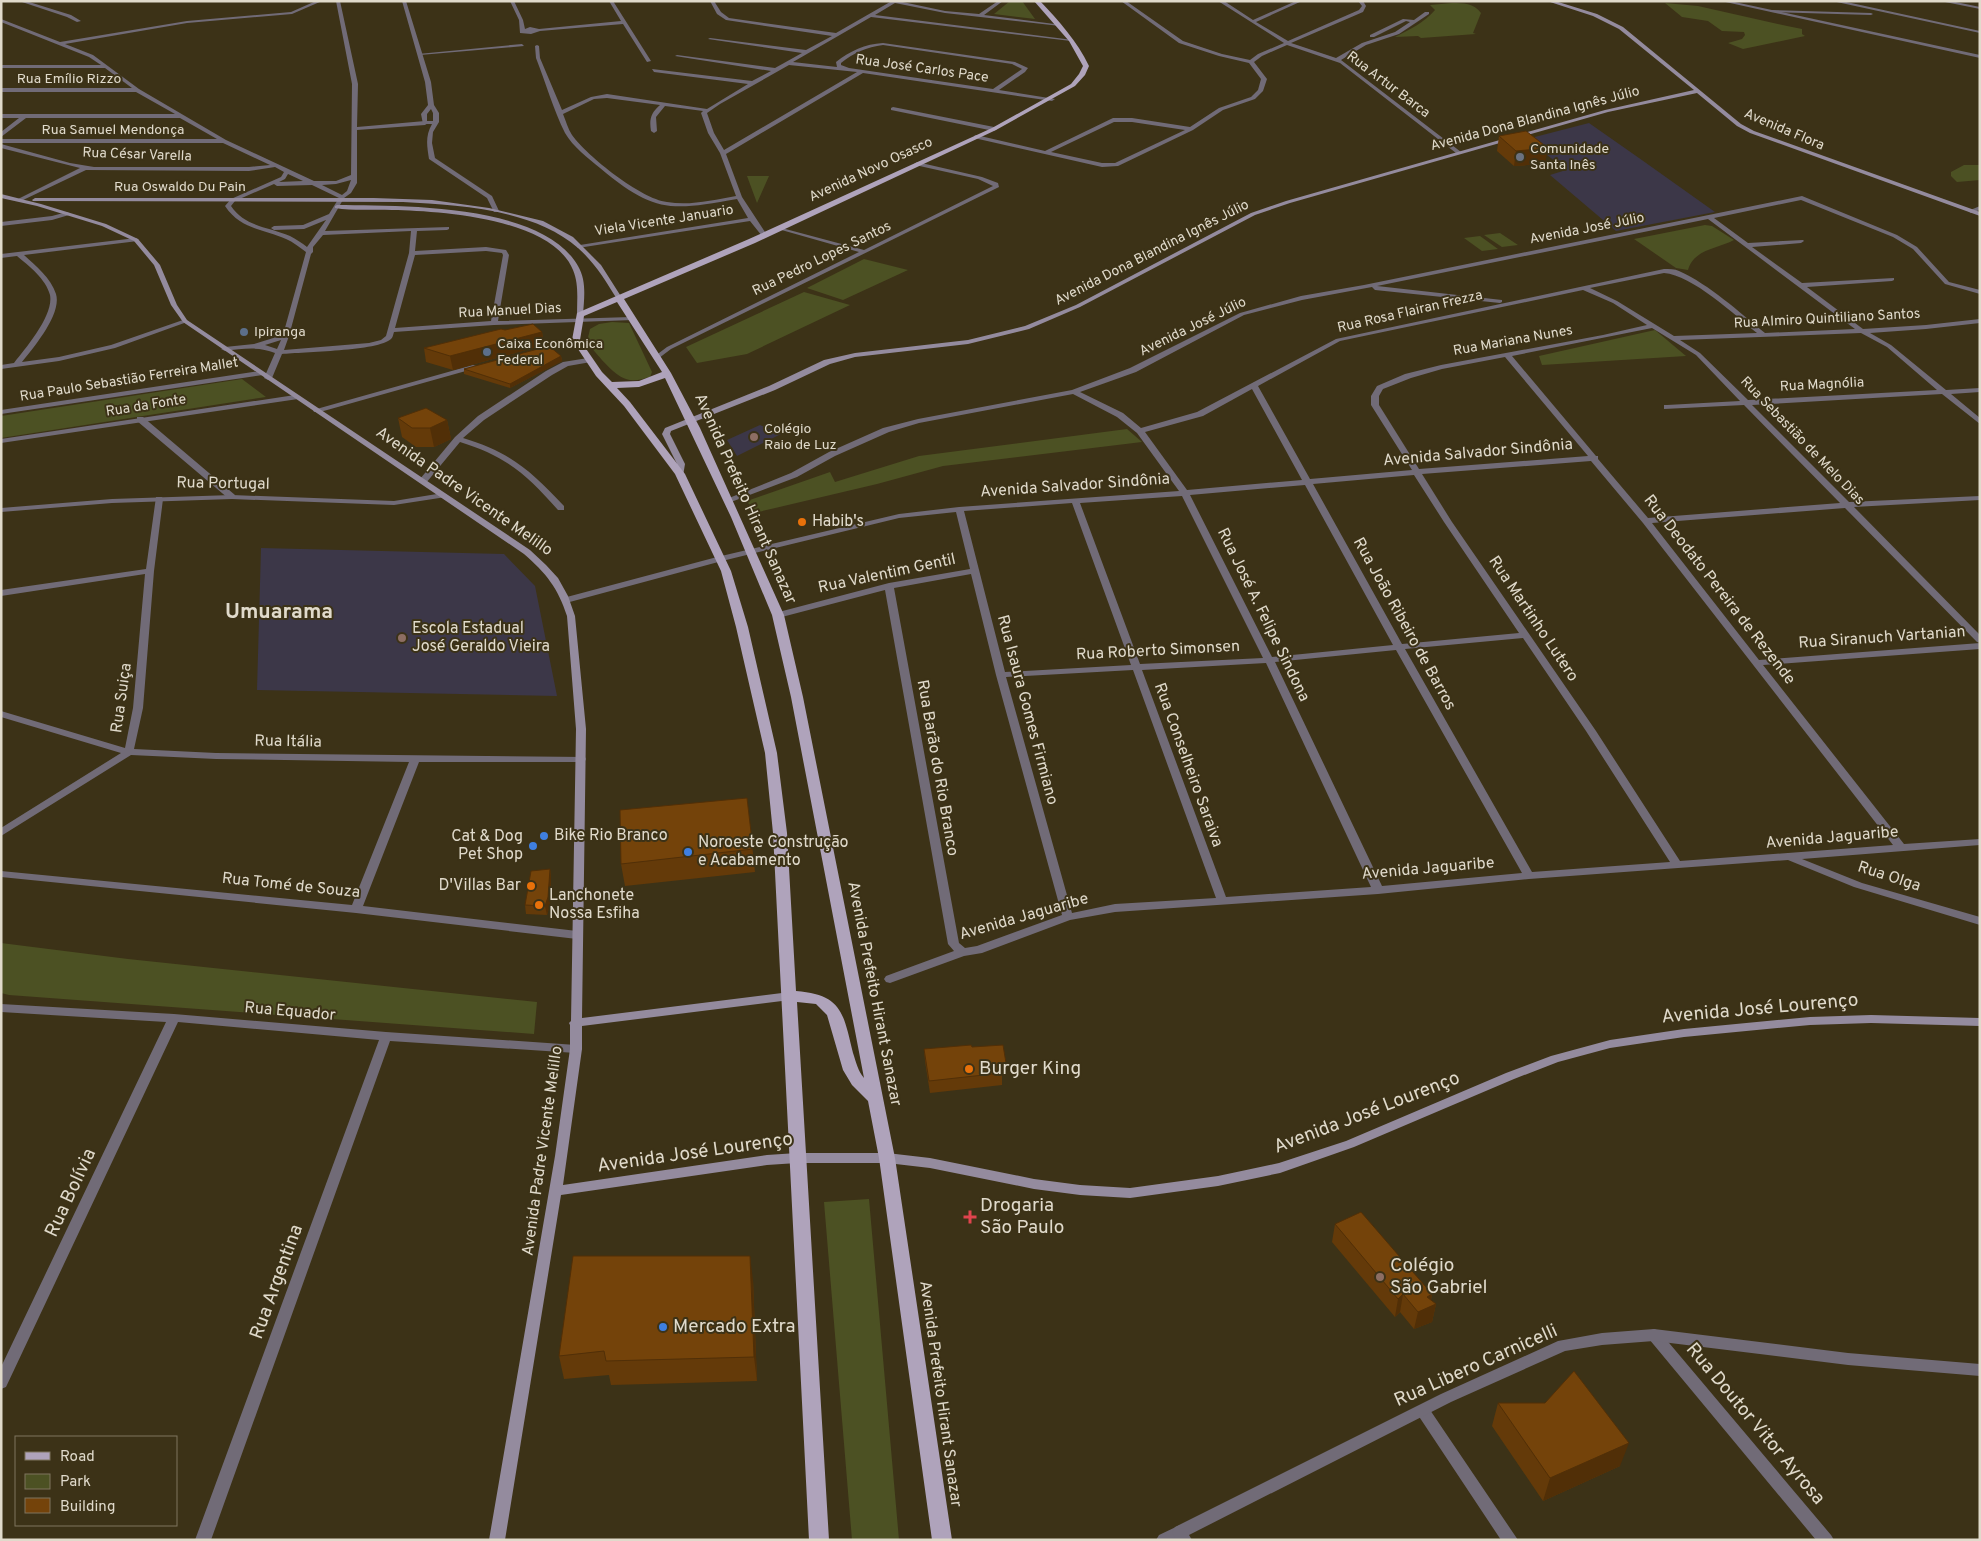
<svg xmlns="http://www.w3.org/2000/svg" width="1981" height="1541" viewBox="0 0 1981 1541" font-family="Overpass,sans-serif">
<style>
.education{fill:#3c3748}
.green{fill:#4c5123}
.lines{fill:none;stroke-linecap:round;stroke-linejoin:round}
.minor{fill:#716b77;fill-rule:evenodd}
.tertiary{fill:#716b77;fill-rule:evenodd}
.secondary{fill:#948b9e;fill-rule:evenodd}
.primary{fill:#afa3bb;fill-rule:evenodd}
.wall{fill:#643a09}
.shaded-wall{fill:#512f07}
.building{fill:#74430a;stroke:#512f07}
.worship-dot{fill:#6b7280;stroke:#3c3217;stroke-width:2}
.service-dot{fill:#5c6f8a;stroke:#3c3217;stroke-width:2}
.education-dot{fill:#8d6e63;stroke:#3c3217;stroke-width:2}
.food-dot{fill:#e8710a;stroke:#3c3217;stroke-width:2}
.shop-dot{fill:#3f7fe0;stroke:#3c3217;stroke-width:2}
.health-dot{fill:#e0444e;stroke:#3c3217;stroke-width:2}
.labels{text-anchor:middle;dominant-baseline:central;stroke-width:4;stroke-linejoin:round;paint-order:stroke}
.far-street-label{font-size:14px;fill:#e0dacb;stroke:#3c3217}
.far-poi-label{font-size:14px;fill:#e0dacb;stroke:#3c3217;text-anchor:start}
.street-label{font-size:16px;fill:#e0dacb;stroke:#3c3217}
.poi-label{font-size:16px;fill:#e0dacb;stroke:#3c3217;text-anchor:start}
.near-street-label{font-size:19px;fill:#e0dacb;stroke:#3c3217}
.near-poi-label{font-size:19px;fill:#e0dacb;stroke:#3c3217;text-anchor:start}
.district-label{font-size:21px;font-weight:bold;fill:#e0dacb;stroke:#3c3217}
</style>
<rect width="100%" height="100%" fill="#3c3217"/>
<path class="education" d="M1589 123 1639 158 1715 212 1616 231 1550 175 1566 170 1527 139Z
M760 425 781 434 737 456 727 440Z
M261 548 504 554 535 586 557 696 257 690Z"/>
<path class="green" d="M1010 1H1022L1035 19 994 14Z
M1452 3C1463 3 1474 3 1481 13L1473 33 1476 34 1421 38 1418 36 1395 37C1409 30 1425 22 1435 10L1430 5Z
M1665 3 1698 6 1787 26 1802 29V34L1805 36 1743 49 1728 43 1742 39 1745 35 1744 32 1722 31 1708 21 1682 17Z
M1964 165H1980V180L1957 182 1951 176V172Z
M747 176H769L757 203Z
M1705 225 1712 226 1734 240C1717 249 1694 249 1688 270L1676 268 1634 239Z
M1500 233 1518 245 1502 247 1484 235Z
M1480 236 1498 249 1482 251 1464 238Z
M864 259 908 270 843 300 807 288Z
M804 292 850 305 747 354 697 363 686 347Z
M612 322 629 323 652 372 650 377C642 379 634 382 626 379 613 375 595 352 587 342L590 329 599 324Z
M1655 330 1686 356 1542 365 1539 356Z
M242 379 266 397 1 438V416Z
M1127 429 1142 442 943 466 877 484 754 513 747 501 830 472 835 482 919 456Z
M1 943 128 959 537 1002 534 1034 9 995 1 993Z
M869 1199 899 1540H852L824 1202Z"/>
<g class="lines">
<path class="minor" d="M19 1H26L71 15 81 21 77 22 67 17Z
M316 1H322L292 14 187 23 65 44 93 55 139 89 226 140 314 181H336L351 175 352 84 336 1H340L358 84 357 127 425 121 428 123 425 125 357 130V183L351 193 344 198 325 231 449 227V229L447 230 417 231 415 251 486 247 506 250 509 255 498 321 631 317 634 319 633 320 494 325 394 332C393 335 393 337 391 339 379 351 302 352 282 354L272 378 268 380 264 378 275 353C259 346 242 349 225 351L221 349 225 347 254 344 283 335 306 252C299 247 293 242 286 239 262 228 241 230 225 206L231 199 281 177 284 172 275 167 249 171 86 170 21 201 16 200 80 168 1 148V144L70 163 94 167H249L270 165 223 143H1V139H217L180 118H26L1 137V132L19 118H1V114H175L136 92H1V88H132L105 68H1V65H101L89 57 1 22V19L60 42 187 21 291 12ZM288 174 303 181 279 182 285 179ZM351 180 347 191 342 195 322 185 336 184ZM274 184 277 186 312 185 339 198 329 214 303 225 274 226 271 228 274 230 304 229 326 220 307 247C302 243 296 239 290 236 269 227 245 227 231 206L235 201ZM411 231 409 253 386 336 381 340 369 343 284 350 289 336 311 254 313 252V247L323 235ZM486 251 502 253 503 255 491 321 395 328 415 255ZM281 340 277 349 265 345Z
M510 1H514L523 20 525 29 530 27 539 29 621 21 609 1H613L651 61 647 62 623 24 540 31 531 34 520 33 519 20Z
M710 1H714L721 12 729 18 836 33 890 2 888 1H898L945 11 979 14 998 1H1003L984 15 1062 25 1060 26 945 13 895 3 875 15 1073 40 1071 41 871 17 793 62 837 67 836 62C850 51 865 44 883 43L1015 62 1028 68 1025 72 999 90 1055 99 1052 101 863 73 726 154 742 197 767 235 766 236H762L750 221 578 248 577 247 580 245 748 218 737 199C670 211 654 213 600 168 588 158 573 147 565 133 554 111 545 81 536 58L535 46 537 45 539 46 540 58 562 110 591 97 607 94 707 109 748 84 654 72 652 69 752 81 771 71 675 56 677 55 775 68 802 53 708 39 710 38 806 50 832 36 726 20 717 14ZM883 45 1012 64 1022 69 993 89 849 68 841 65V63C853 53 867 47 883 45ZM789 65 857 72 724 150 714 133 707 113 720 104ZM607 98 660 105C651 113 649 119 651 131L654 133 657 131 656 117 665 106 703 111 701 113 708 133 720 153 736 196C713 200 690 206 667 202 641 199 587 156 572 135 568 129 566 121 563 114L594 99Z
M1121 1H1126L1183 41 1222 54 1250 60 1258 54 1284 43 1218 1H1224L1253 20 1296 1H1302L1256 22 1288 41 1359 10 1362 6 1358 1H1363L1366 6 1363 12 1291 43 1336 58 1362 43 1395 32 1410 22 1406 21 1374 37H1370V35L1403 19 1414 20 1425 12H1429V14L1399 34 1366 45 1341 60 1461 152 1456 153 1340 63 1287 45 1262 56 1254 62 1267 79 1263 91 1255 99 1223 110 1193 130 1118 166 1102 167 974 138V136L976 135 1045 151 1113 118H1132L1190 127 1219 108 1251 97 1258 90 1261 79 1249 63 1219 56 1179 43ZM1114 122H1132L1185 130 1115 163H1102L1051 152Z
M1832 1H1842L1980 31V33Z
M1940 1H1951L1980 7V9Z
M1772 10 1871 13 1873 14 1871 15 1770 12Z
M522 44 524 46 420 55 418 54Z
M893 107 994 127 997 129 994 131 891 110V108Z
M917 162 982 177 998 183 999 187 671 349 659 358H655V356L667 347 859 252 778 229V227L864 250 993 186 978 179 915 165 914 164Z
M1802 196 1897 235 1917 247 1949 282 1980 290V294L1945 284 1913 249 1893 237 1801 200 1714 218 1748 243 1803 240 1804 241 1801 243 1752 247 1802 283 1894 278V280L1892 281 1807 287 1863 329 1926 325 1980 319V323L1926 329 1870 333 1891 345 1946 390 1980 388V392L1951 394 1980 418V424L1942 394 1752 405 1849 502 1980 496V500L1854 507 1980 635V643L1977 642 1845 508 1652 523 1759 660 1980 643V649L1763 665 1904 844 1980 839V845L1802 859 1862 883 1980 917V925L1854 887 1788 860 1529 879 1378 894 1115 912 1070 920 982 953 964 956 890 983 886 982 884 979 886 976 954 951 948 944 885 590 778 618 774 615 775 613 889 583 970 569 956 512 899 518 722 561 566 603 562 600 563 598 717 557 899 514 959 507 1179 491 1137 433 1117 417 1073 394 919 423 889 432 835 456 797 477 731 502H725L724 500 791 473 829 452 883 428 918 419 1072 390 1130 368 1240 313 1301 296 1364 285ZM1708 219 1855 329 1765 333C1739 312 1710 285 1679 271 1675 269 1669 269 1664 269L1336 339 1197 412 1141 428 1123 413 1080 392 1136 372 1244 315 1302 300 1372 287 1375 290 1500 303 1502 302V300L1377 286ZM1664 273C1692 275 1735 315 1757 333L1674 336 1617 301 1590 288ZM1583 290 1613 303 1647 325 1603 335 1441 365 1405 374 1377 386 1371 396V405L1412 470 1310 479 1258 386 1340 341ZM1652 328 1696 355 1740 401 1667 405H1664V409L1744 405 1840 503 1648 518 1598 459V456H1596L1512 356ZM1861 333 1887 347 1937 390 1748 400 1700 353 1680 340ZM1505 357 1588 456 1419 469 1379 405V396L1383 389 1411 378 1442 369ZM1252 389 1302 480 1187 490 1145 432 1203 416ZM1591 461 1643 523 1893 845 1680 861 1596 731 1452 522 1422 474ZM1414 475 1444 522 1519 633 1402 644 1313 484ZM1305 485 1393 645 1272 657 1190 495ZM1182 496 1263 658 1140 664 1080 503ZM1072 503 1131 665 1005 672 964 511ZM971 574 996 675 1062 915 977 946 965 948 959 943 894 588ZM1523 638 1586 731 1670 862 1532 872 1405 649ZM1396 650 1522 873 1382 886 1275 662ZM1266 663 1371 887 1226 897 1142 670ZM1133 670 1216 898 1115 904 1072 913 1006 677Z
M67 212 69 213V215L52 220 1 226V222L52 216Z
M136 238 139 240 138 241 24 255C36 266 51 278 56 294 62 314 34 347 22 362L59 357 111 345 183 320H187V322L115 348 59 361 1 369V365L14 363C26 348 54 315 50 295 46 279 29 266 17 256L1 258V254Z
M576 338 579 340 578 341 539 352 535 350Z
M588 358H591V362L568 366 552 375 484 420 463 438C510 452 531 471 564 506V510H558C527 475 506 456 460 442L426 483H420V479L455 437 478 416 546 371 563 362Z
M473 365 480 367 320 412H314L313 410Z
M260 371 264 373 263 375 1 414V410Z
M137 417H143L235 495V499H229L137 421Z
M156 497H162L163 499 154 571 143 708 134 749 216 753 585 757 586 759 585 761 581 762H419L363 906 577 931 581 932 583 935 581 938 577 939 356 913 1 877V871L352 905 409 762 216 759 131 755 1 836V828L121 753 1 717V711L125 748 133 708 145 574 1 596V590L146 569Z
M1 1004 174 1014 386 1032 576 1045 580 1046 582 1049 580 1052 576 1053 390 1041 211 1540H195L379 1040 178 1022 6 1387 1 1389V1367L166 1022 1 1012Z
M1654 1329 1659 1331 1831 1535 1834 1540H1816L1649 1339 1647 1335 1649 1331Z
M1423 1405 1428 1407 1518 1540H1501L1418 1415 1416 1411 1418 1407Z
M1180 1525 1185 1527 1188 1532C1183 1541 1167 1540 1156 1540L1159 1535Z"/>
<path class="tertiary" d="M402 1H406L431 82 434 105 439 113V122L433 132 432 143 435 158 492 196 499 211 498 212H494L487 198 429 159C427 146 425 136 432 124H423L421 114 428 105 425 82ZM431 109 433 113V121H427V114Z
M1721 1H1730L1980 55V58Z
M1980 206V210L1971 213 1968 211Z
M295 395H298V399L1 443V439Z
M443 493 447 495 446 497 394 505 232 499 112 503 1 512V508L112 499 232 495 394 501Z
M1654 1329 1848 1353 1980 1364V1376L1848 1365 1654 1341 1602 1345 1565 1351 1451 1402 1189 1535 1192 1540H1176L1172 1532 1175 1527 1441 1394 1558 1341 1602 1333Z"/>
<path class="secondary" d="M1547 1H1555L1597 14 1623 27 1741 124 1754 131 1980 212V216L1750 133 1737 126 1697 93 1608 112 1290 203 1255 215 1080 307 1029 329 968 344 855 357 830 364 775 390 671 431 670 434 685 464 683 476H677L676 474 677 464 662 434 665 428 769 386 824 360 855 353 968 340 1025 326 1076 305 1251 213 1286 201 1605 110 1694 90 1619 29 1593 16Z
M1 194 41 204 106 224 138 239 160 265 177 305 187 320 530 550 546 565 558 578 568 596 575 616 586 729 582 1018 790 992 794 993 796 996 794 999 790 1000 582 1026V1049L563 1185 767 1155 797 1153H887L930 1158 1034 1179 1080 1185 1130 1188 1218 1176 1279 1163 1346 1141 1506 1073 1551 1056 1610 1040 1684 1029 1810 1017 1871 1015 1980 1018V1026L1871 1023 1810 1025 1684 1037 1610 1048 1558 1062 1514 1079 1354 1147 1280 1173 1218 1186 1130 1198 1080 1195 1034 1189 930 1168 887 1163H797L767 1165 561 1195 505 1540H489L555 1156 570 1049V1025L569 1023 571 1021 576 729 567 616C558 588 546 573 524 554L183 322 171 305 154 265 134 241 102 226 37 206 1 198Z
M35 198H374L432 200 489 208 543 221 573 237 601 265 622 298 617 299C605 280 595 263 578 248 534 209 459 205 403 202L33 201 32 200Z
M337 205C402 206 542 203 578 266 587 281 584 299 583 315L580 317 577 315C577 300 579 284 573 270 552 218 440 211 392 210 373 209 353 211 335 208V206Z"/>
<path class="primary" d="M1034 1H1040C1059 21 1077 41 1089 66L1085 75 1075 86 996 130 755 243 624 299 671 373 700 428 784 615 803 697 895 1158 952 1540H932L879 1158 868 1101 852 1085 843 1070 827 1015 816 1004 797 1002 829 1540H809L773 833 765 753 736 627 721 571 675 474 624 406 596 376 572 340 577 313 749 239 992 128 1071 84 1079 74 1083 66 1069 41ZM617 302 662 372 639 381 612 382 602 372 580 340 584 316ZM665 378 731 517 772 615 791 697 864 1078C858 1071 856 1062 853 1053 843 1012 842 995 796 991L787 833 777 753 748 627 731 571 685 474 630 402 617 388 639 387Z"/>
</g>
<path class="wall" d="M1499 136 1545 164 1514 166 1497 151Z
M505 330 542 332 544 345 453 370 426 362 424 348Z
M561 356 562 361 510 388 464 374V369Z
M398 418 447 420 451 439 434 447H416L402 437Z
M747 798 755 872 625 886 621 864Z
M550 869 551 878 550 905 547 915 526 914 525 905Z
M972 1047 1006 1063V1075H1002V1085L930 1093 925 1061 924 1049Z
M1335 1224 1432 1294 1431 1300 1436 1304 1432 1322 1414 1329 1400 1312 1395 1317 1332 1242Z
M753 1280 757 1381 611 1385 609 1375 564 1379 559 1356Z
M1498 1403 1620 1466 1543 1501 1492 1426Z"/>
<path class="shaded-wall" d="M1548 148 1545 164 1514 166 1516 151Z
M542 332 544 345 453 370 450 356Z
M561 356 562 361 510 388V384Z
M447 420 451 439 434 447 430 428Z
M550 869 551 878 550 905 547 915 545 906Z
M750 1256 753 1280 757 1381 754 1357Z
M1403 1294 1400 1312 1395 1317 1398 1299Z
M1432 1294 1429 1307 1436 1304 1432 1322 1414 1329 1418 1312 1427 1297Z
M1629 1443 1620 1466 1543 1501 1550 1478Z"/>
<path class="building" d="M1526 131 1548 148 1516 151 1499 136Z
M533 324 542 332 450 356 424 348 501 329 505 330Z
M549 346 561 356 510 384 464 369Z
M426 408 447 420 430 428H412L398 418Z
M747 798 753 849 621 864 620 810Z
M550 869 548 897 545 906 525 905 531 871Z
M971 1045 972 1047 1003 1045 1006 1063H1000L1002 1073 929 1081 924 1049Z
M1361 1212 1432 1294 1427 1297 1436 1304 1418 1312 1403 1294 1398 1299 1335 1224Z
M573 1256H750L754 1357 606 1361 604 1351 559 1356Z
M1574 1371 1629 1443 1550 1478 1498 1403H1545Z"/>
<circle class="worship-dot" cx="1520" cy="157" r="5"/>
<g class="service-dot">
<circle cx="244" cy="332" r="5"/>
<circle cx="487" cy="352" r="5"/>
</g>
<g class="education-dot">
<circle cx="754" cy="437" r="5"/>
<circle cx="402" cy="638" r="5"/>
<circle cx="1380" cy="1277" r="5"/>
</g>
<g class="food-dot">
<circle cx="802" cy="522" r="5"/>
<circle cx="531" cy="886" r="5"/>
<circle cx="539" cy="905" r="5"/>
<circle cx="969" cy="1069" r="5"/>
</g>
<g class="shop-dot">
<circle cx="544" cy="836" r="5"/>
<circle cx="533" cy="846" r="5"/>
<circle cx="688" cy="852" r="5"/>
<circle cx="663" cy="1327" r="5"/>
</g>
<path class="health-dot" d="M967.5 1209.5h5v5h5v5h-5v5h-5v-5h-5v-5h5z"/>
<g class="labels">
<g class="far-street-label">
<text transform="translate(922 69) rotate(8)">Rua José Carlos Pace</text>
<text x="69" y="79">Rua Emílio Rizzo</text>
<text transform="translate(1388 85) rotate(37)">Rua Artur Barca</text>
<text transform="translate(1535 119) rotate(-15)">Avenida Dona Blandina Ignês Júlio</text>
<text x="113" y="130">Rua Samuel Mendonça</text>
<text transform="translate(1784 130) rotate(23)">Avenida Flora</text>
<text transform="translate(137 155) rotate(2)">Rua César Varella</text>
<text transform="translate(871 170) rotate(-25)">Avenida Novo Osasco</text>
<text x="180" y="187">Rua Oswaldo Du Pain</text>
<text transform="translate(664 221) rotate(-9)">Viela Vicente Januario</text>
<text transform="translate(1587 229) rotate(-11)">Avenida José Júlio</text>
<text transform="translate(1152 253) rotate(-27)">Avenida Dona Blandina Ignês Júlio</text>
<text transform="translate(822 259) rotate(-26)">Rua Pedro Lopes Santos</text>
<text transform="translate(510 311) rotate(-3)">Rua Manuel Dias</text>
<text transform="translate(1410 312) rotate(-13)">Rua Rosa Flairan Frezza</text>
<text transform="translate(1827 319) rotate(-3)">Rua Almiro Quintiliano Santos</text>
<text transform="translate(1193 327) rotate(-26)">Avenida José Júlio</text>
<text transform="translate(1513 341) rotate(-10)">Rua Mariana Nunes</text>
<text transform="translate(129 380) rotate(-9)">Rua Paulo Sebastião Ferreira Mallet</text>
<text transform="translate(1822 385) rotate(-3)">Rua Magnólia</text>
<text transform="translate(146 406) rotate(-9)">Rua da Fonte</text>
<text transform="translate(1802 441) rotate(46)">Rua Sebastião de Melo Dias</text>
</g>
<g class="far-poi-label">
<text x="1530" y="149">Comunidade<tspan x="1530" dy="16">Santa Inês</tspan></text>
<text x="254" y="332">Ipiranga</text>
<text x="497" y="344">Caixa Econômica<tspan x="497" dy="16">Federal</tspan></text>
<text x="764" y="429">Colégio<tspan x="764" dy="16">Raio de Luz</tspan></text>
</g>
<g class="street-label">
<text transform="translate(1478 453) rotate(-5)">Avenida Salvador Sindônia</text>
<text transform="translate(223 484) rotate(1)">Rua Portugal</text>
<text transform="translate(1075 486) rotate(-4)">Avenida Salvador Sindônia</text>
<text transform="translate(464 492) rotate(35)">Avenida Padre Vicente Melillo</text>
<text transform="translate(745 499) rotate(66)">Avenida Prefeito Hirant Sanazar</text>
<text transform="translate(887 574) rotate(-12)">Rua Valentim Gentil</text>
<text transform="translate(1719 590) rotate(52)">Rua Deodato Pereira de Rezende</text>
<text transform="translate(1263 615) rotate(64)">Rua José A. Felipe Sindona</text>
<text transform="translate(1533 619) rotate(56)">Rua Martinho Lutero</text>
<text transform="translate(1404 624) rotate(61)">Rua João Ribeiro de Barros</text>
<text transform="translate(1882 638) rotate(-4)">Rua Siranuch Vartanian</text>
<text transform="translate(1158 651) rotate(-3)">Rua Roberto Simonsen</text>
<text transform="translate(122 698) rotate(-82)">Rua Suiça</text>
<text transform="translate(1027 710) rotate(75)">Rua Isaura Gomes Firmiano</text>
<text transform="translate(288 742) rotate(1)">Rua Itália</text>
<text transform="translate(1188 765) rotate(70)">Rua Conselheiro Saraiva</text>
<text transform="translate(937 768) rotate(80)">Rua Barão do Rio Branco</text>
<text transform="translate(1832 838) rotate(-5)">Avenida Jaguaribe</text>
<text transform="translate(1428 869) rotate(-5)">Avenida Jaguaribe</text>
<text transform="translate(1889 877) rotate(18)">Rua Olga</text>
<text transform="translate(291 886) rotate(6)">Rua Tomé de Souza</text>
<text transform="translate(1024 917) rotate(-16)">Avenida Jaguaribe</text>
<text transform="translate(874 994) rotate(79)">Avenida Prefeito Hirant Sanazar</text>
<text transform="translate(290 1012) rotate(5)">Rua Equador</text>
<text transform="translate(543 1151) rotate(-82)">Avenida Padre Vicente Melillo</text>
<text transform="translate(940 1394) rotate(82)">Avenida Prefeito Hirant Sanazar</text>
</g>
<g class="poi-label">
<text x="812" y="522">Habib's</text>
<text x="412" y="629">Escola Estadual<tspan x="412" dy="18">José Geraldo Vieira</tspan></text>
<text x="554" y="836">Bike Rio Branco</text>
<text x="523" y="837" text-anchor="end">Cat &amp; Dog<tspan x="523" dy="18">Pet Shop</tspan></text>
<text x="698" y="843">Noroeste Construção<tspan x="698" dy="18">e Acabamento</tspan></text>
<text x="521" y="886" text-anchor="end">D'Villas Bar</text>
<text x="549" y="896">Lanchonete<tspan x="549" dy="18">Nossa Esfiha</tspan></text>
</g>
<g class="near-street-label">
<text transform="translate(1760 1009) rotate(-5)">Avenida José Lourenço</text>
<text transform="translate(1367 1113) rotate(-21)">Avenida José Lourenço</text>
<text transform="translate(695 1153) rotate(-8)">Avenida José Lourenço</text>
<text transform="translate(71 1193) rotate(-65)">Rua Bolívia</text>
<text transform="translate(277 1282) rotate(-70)">Rua Argentina</text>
<text transform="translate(1476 1366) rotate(-24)">Rua Libero Carnicelli</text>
<text transform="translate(1755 1424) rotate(50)">Rua Doutor Vitor Ayrosa</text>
</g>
<g class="near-poi-label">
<text x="979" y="1069">Burger King</text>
<text x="980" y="1206">Drogaria<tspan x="980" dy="22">São Paulo</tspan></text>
<text x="1390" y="1266">Colégio<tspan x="1390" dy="22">São Gabriel</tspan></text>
<text x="673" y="1327">Mercado Extra</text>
</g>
<g class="district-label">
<text x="279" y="612">Umuarama</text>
</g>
</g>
<rect width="1981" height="1541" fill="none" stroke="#e0dacb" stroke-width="5"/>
<rect x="15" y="1436" width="162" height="90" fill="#3c3217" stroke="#7e755f"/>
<rect x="25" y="1452" width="25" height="8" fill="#afa3bb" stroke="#7e755f"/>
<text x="60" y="1461" font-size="15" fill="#e0dacb">Road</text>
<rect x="25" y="1474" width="25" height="15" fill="#4c5123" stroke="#7e755f"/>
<text x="60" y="1486" font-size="15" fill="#e0dacb">Park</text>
<rect x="25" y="1498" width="25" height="15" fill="#74430a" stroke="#7e755f"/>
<text x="60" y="1511" font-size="15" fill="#e0dacb">Building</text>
</svg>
